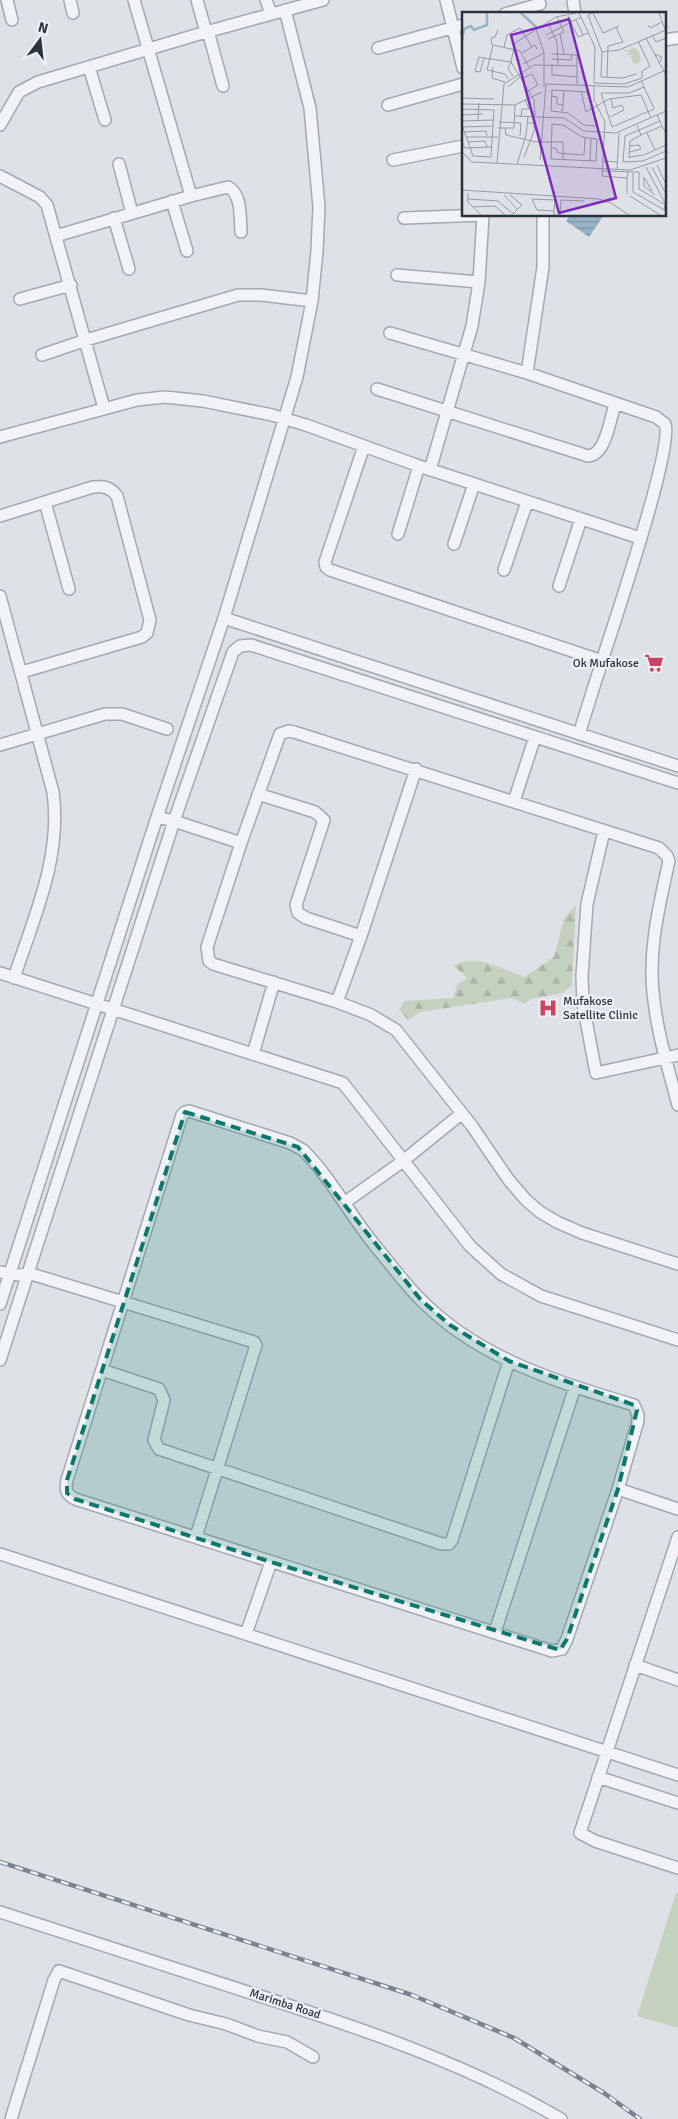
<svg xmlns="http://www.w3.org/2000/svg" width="678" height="2119" viewBox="0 0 678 2119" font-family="Signika,sans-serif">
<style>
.forest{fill:url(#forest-firs)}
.garden{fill:#c5d1bf}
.water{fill:url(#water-rules)}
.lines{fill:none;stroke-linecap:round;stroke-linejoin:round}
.minor-casing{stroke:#a4a9b1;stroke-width:14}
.minor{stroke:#f1f3f6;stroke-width:11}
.rail-casing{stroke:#788390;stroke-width:4.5}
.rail{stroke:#edf1f5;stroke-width:2.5;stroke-dasharray:8;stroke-linecap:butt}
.marked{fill:#0f766e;fill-opacity:0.2;stroke:#0f766e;stroke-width:4;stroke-dasharray:10 6;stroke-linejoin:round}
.labels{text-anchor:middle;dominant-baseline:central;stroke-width:4.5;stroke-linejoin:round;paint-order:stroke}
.poi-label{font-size:12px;fill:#28313e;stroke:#edf1f5;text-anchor:end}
.street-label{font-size:12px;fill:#28313e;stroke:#edf1f5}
.inset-river{fill:none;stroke:#9ab2c7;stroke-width:2.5}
.inset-road{fill:none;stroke:#959ba3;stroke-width:1}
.view{fill:#7b2cbf;fill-opacity:0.15;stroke:#7b2cbf;stroke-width:2.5}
.inset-edge{fill:none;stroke:#28313e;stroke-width:2.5}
</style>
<defs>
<pattern id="forest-firs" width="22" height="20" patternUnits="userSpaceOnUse" patternTransform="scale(1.25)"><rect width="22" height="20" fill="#c5d1bf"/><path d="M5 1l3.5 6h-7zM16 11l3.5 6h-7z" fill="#a9b4a5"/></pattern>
<pattern id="water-rules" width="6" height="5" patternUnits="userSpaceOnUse" patternTransform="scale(1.25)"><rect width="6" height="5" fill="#9ab2c7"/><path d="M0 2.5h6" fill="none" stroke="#7e91a3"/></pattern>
</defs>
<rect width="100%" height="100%" fill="#dee2e7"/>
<path class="forest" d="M576 905 572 985 563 993 531 999 525 1004 512 998 421 1012 408 1020 399 1010 404 1001 453 998 458 984 467 978 454 966C473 951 504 970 524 977L554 957 564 919Z"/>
<path class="garden" d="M676 1893 678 1894V2028L637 2016Z"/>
<path class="water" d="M570 215H604L589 237 566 221Z"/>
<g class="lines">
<g class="minor-casing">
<path id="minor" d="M7 0 12 20
M70 0 73 13
M134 0 191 196
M197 0 206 32
M266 0 271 14
M446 0 463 68
M573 0 575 14
M505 14 540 4
M208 31 223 86
M664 40 678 38
M378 48 463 25
M89 67 105 120
M388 105 463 84
M0 125 19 92 38 82 206 32 323 0
M393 160 463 146
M119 164 132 213
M0 176 40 197 47 205 104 408
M172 201 187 251
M114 218 129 269
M404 218 483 215
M56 236 191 196 228 187C242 194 240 218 241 232
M397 275 479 282
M20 299 71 285
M390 333 527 373 656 417 665 424C674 447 613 626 602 661
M42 355 86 340 238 295H261L312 301
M527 373 543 267V215
M377 389 588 456C606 455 610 419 615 404
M0 437 137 400 165 397 203 401 272 415 306 425 419 466 640 538
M364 446 325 562 326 567 330 570 602 661 579 734
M430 470 472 326 479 282 483 215
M45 502 69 589
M0 516 93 487C104 486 110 487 117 496L150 620 147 633 142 637 22 672
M398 534 419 466
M454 544 474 484
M504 570 527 502
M559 586 581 519
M0 596 53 792C62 857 34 917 14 978
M224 618 678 766
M0 745 105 714H122L167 729
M258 794 315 812 324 820 296 905 298 913 306 918 361 936 337 1002
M514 801 535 737
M157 817 174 821 241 843
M604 831 587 904 582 976 583 1004 596 1073 678 1055
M361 936 416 769
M0 973 343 1083 470 1246 501 1274 541 1296 678 1340
M253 1054 274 982
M678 1105C669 1071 658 1036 654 1001 647 954 659 906 669 861L667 856 659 848 294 732 289 731 280 734 241 843 207 947 209 961 213 964 337 1002 371 1015 396 1030 472 1126 508 1179 526 1200 540 1212 557 1222 582 1233 678 1264
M189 1111 290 1143 303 1150C332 1179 351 1217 377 1248 391 1265 405 1284 421 1300 478 1358 557 1382 634 1405L638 1415V1421L618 1489 567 1639 562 1649 552 1651 75 1499C66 1494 65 1490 67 1480L182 1115 185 1112Z
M344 1203 403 1161 461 1114
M0 1272 19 1275 28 1273 254 1342 256 1345 196 1537
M0 1304 157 817 224 618 297 377 312 301 317 251 319 207 310 108 285 10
M0 1360 174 821 233 652 240 646 251 645 678 783
M102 1370 159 1389 164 1400 154 1440 159 1449 442 1544H449L452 1540 509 1361
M618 1489 678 1509
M678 1537 580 1833 595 1841 678 1868
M0 1554 678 1775
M495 1632 575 1387
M246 1634 271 1562
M635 1665 678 1680
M598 1777 678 1803
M0 1912C86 1940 173 1968 260 1996 363 2029 467 2064 561 2119
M11 2119 54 1980 59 1971 189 2015 226 2024 258 2036 287 2042 313 2057"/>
</g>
<use href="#minor" class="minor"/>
<g class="rail-casing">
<path id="rail" d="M0 1862 412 1995 514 2038 604 2093 640 2119"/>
</g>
<use href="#rail" class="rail"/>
</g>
<path class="marked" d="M185 1112 298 1147 421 1300 450 1325 509 1361 634 1405 637 1410 618 1489 567 1639 560 1650 271 1562 75 1499 67 1493V1480Z"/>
<defs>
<g id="supermarket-bare" transform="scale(1.5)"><path d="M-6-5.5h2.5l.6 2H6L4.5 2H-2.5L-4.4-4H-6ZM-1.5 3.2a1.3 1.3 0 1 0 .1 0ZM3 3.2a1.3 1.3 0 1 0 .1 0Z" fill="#ca4562" stroke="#edf1f5" stroke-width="2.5" paint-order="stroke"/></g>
<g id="hospital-bare" transform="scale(1.5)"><path d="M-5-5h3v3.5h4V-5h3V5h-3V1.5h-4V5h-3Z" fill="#ca4562" stroke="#edf1f5" stroke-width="2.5" paint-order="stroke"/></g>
</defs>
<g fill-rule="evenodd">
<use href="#supermarket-bare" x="654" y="663"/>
<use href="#hospital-bare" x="548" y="1008"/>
</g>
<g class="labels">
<g class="poi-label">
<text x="639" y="663">Ok Mufakose</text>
<text x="563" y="1001" text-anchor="start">Mufakose<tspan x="563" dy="14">Satellite Clinic</tspan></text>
</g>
<g class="street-label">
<text transform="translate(285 2004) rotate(18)">Marimba Road</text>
</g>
</g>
<g transform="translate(462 12)">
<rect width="204" height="204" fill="#dee2e7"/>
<path d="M171 35 176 38 179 47 176 52 171 51 168 42 164 44 167 40H163L162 37 167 39Z" fill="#c5d1bf"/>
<path class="inset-river" d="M59 1 74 15M0 28 2 17 9 14 12 18 25 13V1"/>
<path class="inset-road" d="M117 1 133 35 132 71M130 1 126 3 140 40M131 1 141 21 157 14M197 1 203 17M106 4 116 25 126 21M114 8 121 23M86 11 95 30 96 53M186 13 188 16 200 10M74 17 82 41V75M98 22 102 42M84 23 119 5M190 23 194 30 204 26M184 26 204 63M86 27 102 20 95 5M30 33 29 26 33 25 36 18M42 35 45 23 58 16 70 35M60 41 73 33 75 37M90 42 115 43V65M192 42 200 45 197 52M17 45 22 46 18 60 13 59ZM22 46 49 50M90 47 109 48 110 43M49 50 46 57 51 64M61 52 82 41M90 52V63L115 65V72M31 55 30 66 43 70M174 62 161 66 139 65 140 40 157 38 204 18M145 65 146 34 161 30 154 15M46 67 43 62 25 58 31 33 58 39 67 55M59 67 70 62 76 73 66 79M179 69 182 75 192 96V97L150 115 139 81H167L182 75M132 71 162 72 180 66V59L188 54 176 29M132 73V88L143 110 140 164 165 166 166 160M46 75 58 65M90 78 125 80 136 114 122 113 106 101 89 99ZM119 79 124 100 147 87 179 83 189 106M89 84 95 85V92L101 93 100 100M0 86 32 87M0 92 53 93 80 80M101 93 102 78M0 97 32 98 29 145 11 144 0 113M0 103 21 102M195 103 204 122M53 104 102 106 122 119 154 121 204 99M59 104 60 97H67L63 87M73 105 72 88 49 50 53 31 94 5 114 1M148 105 162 98 160 93 151 96 149 87M16 108 17 91M0 109 32 108M198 109 163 124 161 150 181 149 204 139M37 110 59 111 58 124M90 112 101 113 120 125 135 127 134 149 89 147ZM175 113 179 123 200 114M1 115 31 114M36 116H52L53 93M43 116 44 123 74 130H101V148M2 120 24 119 25 124M185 121 193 138M4 125H36M0 130 3 136 30 135M6 130 23 129 25 135M168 134 177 133 179 137 168 140M89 136H94L96 141 122 143 123 126M0 140 10 150 168 158 204 146M62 145 72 119V111H65M167 145 182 143 204 133M167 146 168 129 179 123M78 148 84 72 166 75 204 58M128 149 129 127M141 149 156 150M35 151 42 72 72 53 115 54M55 152 64 123 66 104M195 153 204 172M184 155 203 191 202 198M190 155 204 182M155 157 157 121M140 159 177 160M177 160V177L204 193M171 161V180L204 199M0 178 137 187 149 191 167 203M190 179 182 165V174L193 183M6 181V190L19 203M165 182V166M42 183 56 198M168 184 198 203M6 187 36 189 51 202 60 193 48 183M11 195 33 194 43 203M92 203V199L93 188H92L70 187 75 198 92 199M98 203 99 188 122 189"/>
<path class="view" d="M107 7 154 186 97 201 49 23Z"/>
<rect width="204" height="204" class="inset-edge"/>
</g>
<g transform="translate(40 40) rotate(15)" stroke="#edf1f5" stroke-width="4" paint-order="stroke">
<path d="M0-4L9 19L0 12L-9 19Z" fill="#28313e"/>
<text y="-8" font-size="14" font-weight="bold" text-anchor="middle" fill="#28313e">N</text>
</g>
</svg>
